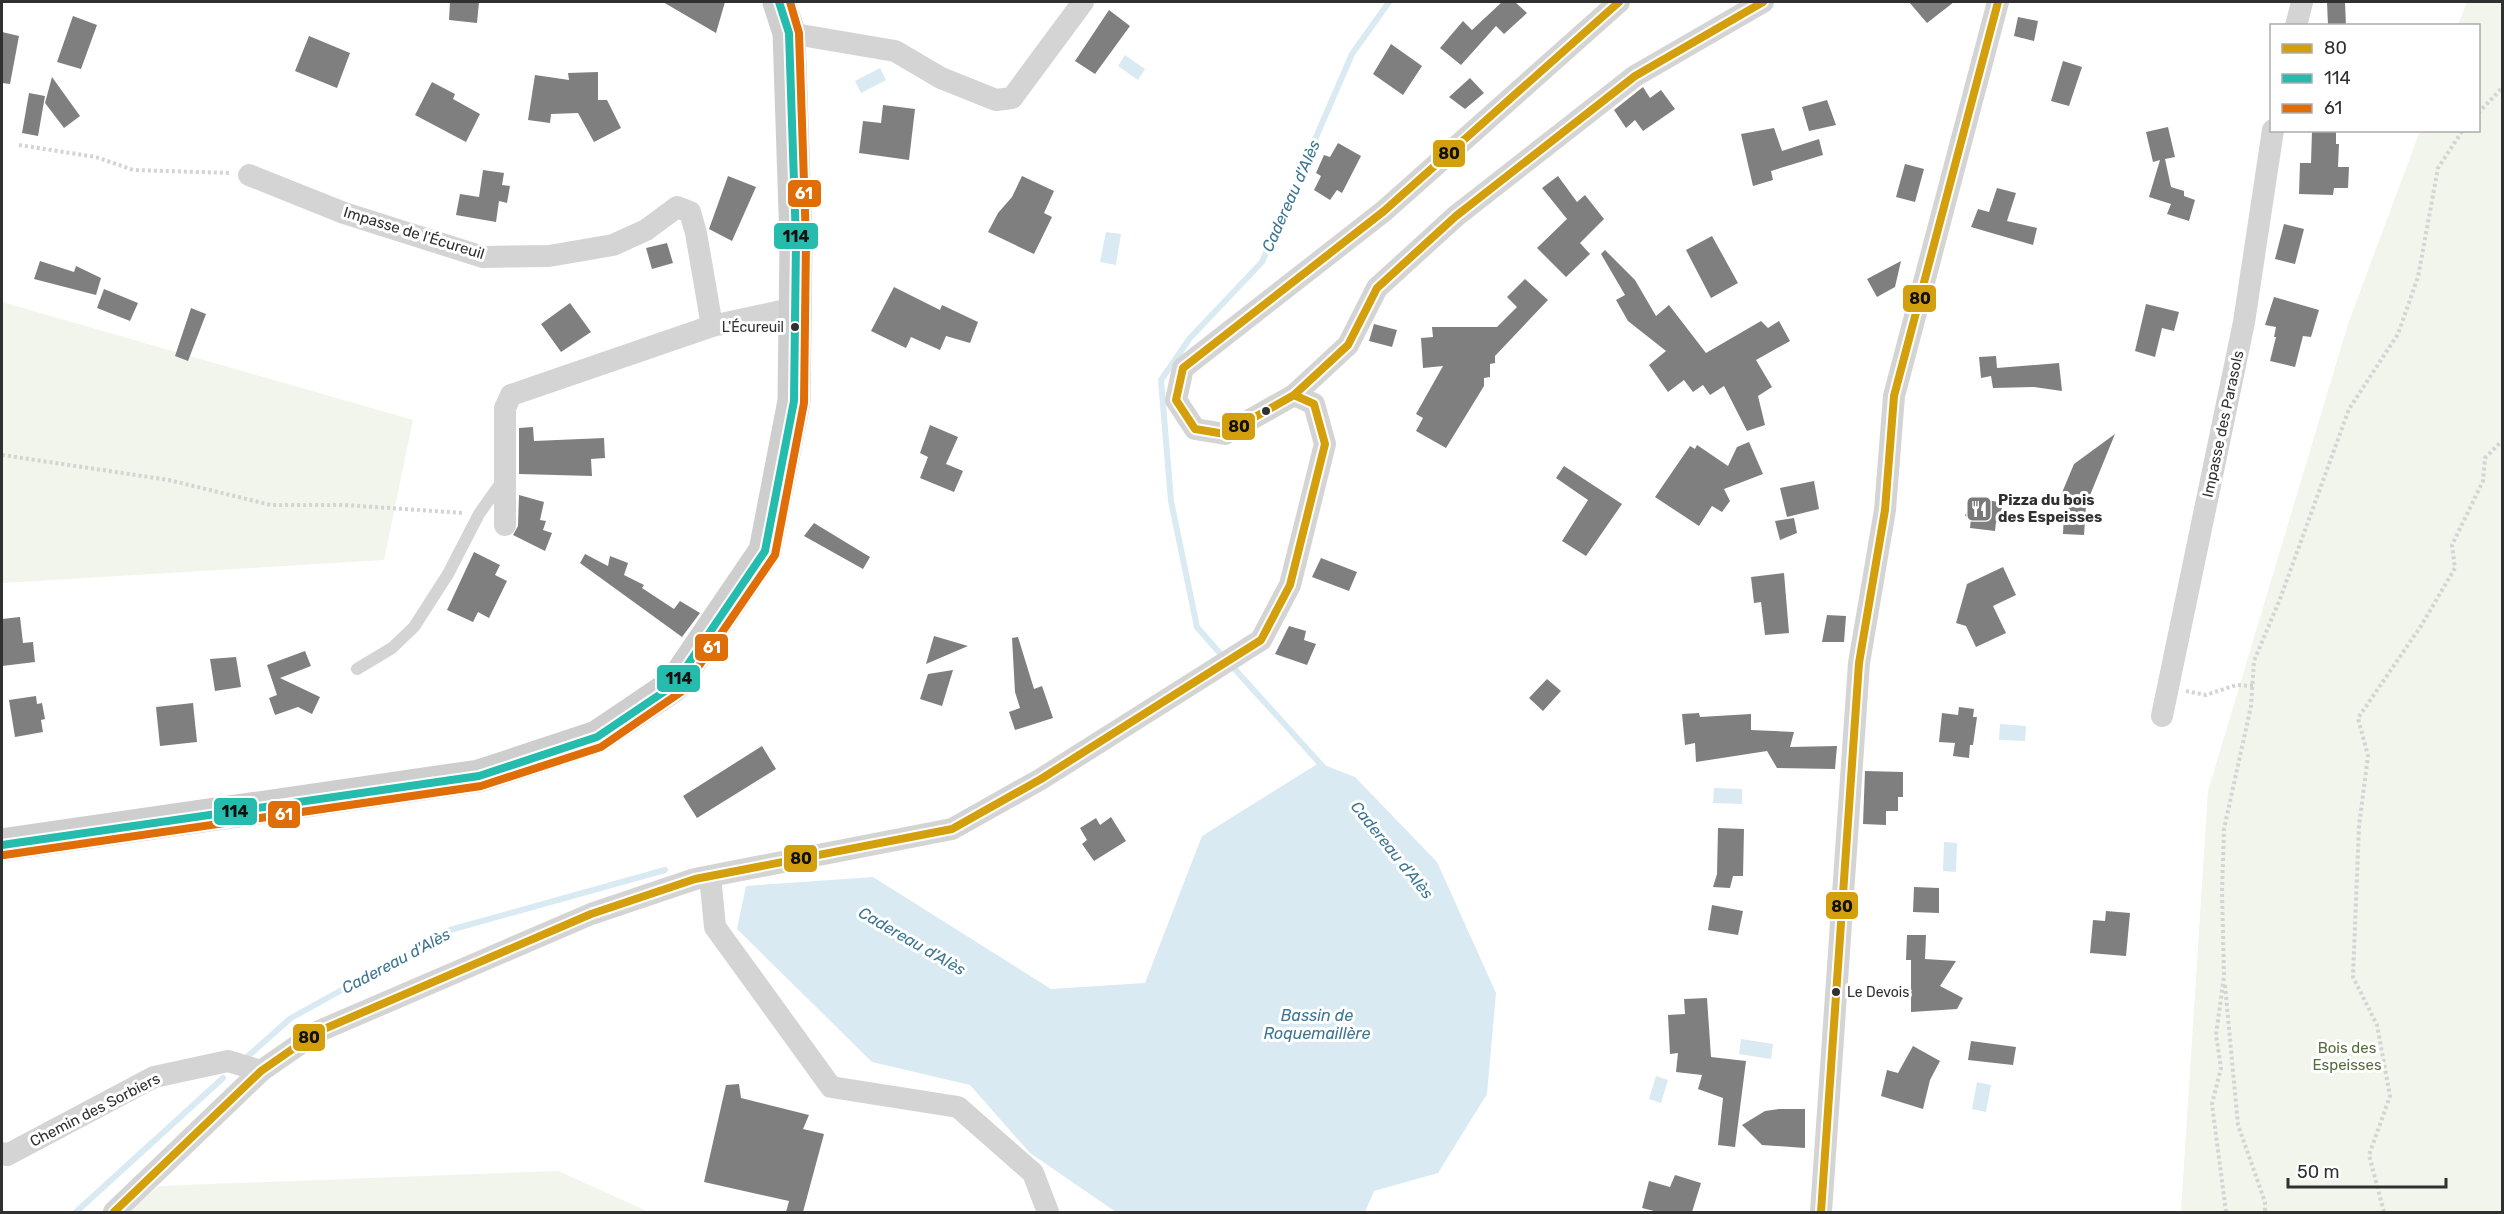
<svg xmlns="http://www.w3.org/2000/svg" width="2504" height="1214" viewBox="0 0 2504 1214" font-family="Rubik,sans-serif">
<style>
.green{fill:#f1f5ec}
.water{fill:#d9eaf2}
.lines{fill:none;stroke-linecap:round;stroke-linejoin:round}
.stream{stroke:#d9eaf2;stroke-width:6}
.building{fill:#7f7f7f}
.path{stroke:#d4d4d4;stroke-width:4;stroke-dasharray:3 3;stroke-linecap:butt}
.service{stroke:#d4d4d4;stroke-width:12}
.minor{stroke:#d4d4d4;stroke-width:22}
.secondary{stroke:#cecece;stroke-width:33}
.bus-1-casing{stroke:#fff;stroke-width:12}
.bus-2-casing{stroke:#fff;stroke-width:12}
.bus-3-casing{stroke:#fff;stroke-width:12}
.bus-1{stroke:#d49f0c;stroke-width:8}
.bus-2{stroke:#25bcad;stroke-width:8}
.bus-3{stroke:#df6e08;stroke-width:8}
.bus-dot{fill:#303030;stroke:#fff;stroke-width:2}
.labels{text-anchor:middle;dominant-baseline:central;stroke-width:6;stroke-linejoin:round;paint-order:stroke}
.bus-label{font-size:14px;fill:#303030;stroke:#fff;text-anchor:end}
.street-label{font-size:15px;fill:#303030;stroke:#fff}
.poi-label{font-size:15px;font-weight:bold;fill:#303030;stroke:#fff;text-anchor:start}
.park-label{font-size:15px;fill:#556c3c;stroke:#fff}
.water-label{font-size:16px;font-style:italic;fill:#3c7693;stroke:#fff}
.line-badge{stroke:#fff;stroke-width:2}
.badge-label{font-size:16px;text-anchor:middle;font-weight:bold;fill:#fff}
.pale-badge-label{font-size:16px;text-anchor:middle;font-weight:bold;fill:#111}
</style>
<rect width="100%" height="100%" fill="#fff"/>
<path class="green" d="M2467 2H2502V1212H2181L2208 791 2348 324 2420 131 2478 130V26L2458 25Z
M2 302 413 420 384 560 2 583Z
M554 1169 649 1212H128L159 1186 557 1171Z"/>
<path class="water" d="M1125 55 1145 69 1138 80 1118 66Z
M880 68 886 80 861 93 855 81Z
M1106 232 1121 234 1116 265 1100 262Z
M2000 724 2026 726 2025 741 1999 740Z
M1319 763 1355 777 1437 862 1496 993 1487 1094 1438 1173 1374 1191 1365 1212H1116L1030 1153 970 1085 872 1062 737 929 746 886 873 877 1051 989 1145 983 1202 836Z
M1714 788 1742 789V804L1713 803Z
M1944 842 1957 843 1956 872 1943 871Z
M1741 1039 1773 1044 1771 1059 1739 1054Z
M1656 1076 1668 1080 1661 1103 1649 1099Z
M1977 1082 1991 1085 1986 1112 1972 1109Z"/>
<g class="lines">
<path class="stream" d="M1224 658 1197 627 1171 501 1161 380 1190 338 1262 262 1352 54 1389 2
M1231 665 1325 769
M247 1057 291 1018 450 930 665 870
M76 1212 223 1078"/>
</g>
<path class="building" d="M450 2H479L477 23 449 20Z
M663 2H725L716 33Z
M1502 2H1515L1527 13 1504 34 1496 26 1461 65 1440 48 1463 21 1472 30Z
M1909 2H1954L1927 23Z
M2327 2H2345L2346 26H2328Z
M1109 10 1130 26 1095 74 1075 61Z
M73 16 97 25 81 69 57 62Z
M2018 17 2038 21 2034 41 2014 36Z
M2 32 19 36 10 84 2 83Z
M309 36 350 53 337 88 295 71Z
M1391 44 1422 66 1403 95 1373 74Z
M2063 61 2082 67 2069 106 2051 101Z
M598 72V100H607L621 128 594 142 578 113 551 114 550 123 528 120 535 75 569 80 568 73Z
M52 77 80 116 64 128 45 103Z
M1470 78 1484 93 1465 109 1449 97Z
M432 82 455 94 453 99 480 114 466 142 415 115Z
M1643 87 1650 98 1661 90 1675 109 1643 131 1635 120 1626 128 1614 110Z
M29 93 45 96 38 136 22 133Z
M1827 100 1836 125 1809 131 1802 107Z
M883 105 915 109 909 160 859 153 863 121 881 123Z
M2168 127 2175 157 2165 159 2171 187 2184 191V196L2195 200 2189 221 2167 214 2171 204 2149 197 2160 160 2153 162 2146 132Z
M1774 128 1782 151 1819 139 1823 155 1771 171 1773 180 1753 186 1741 134Z
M2312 131H2336V144H2339L2338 167H2349L2348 188H2334L2333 195 2299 194 2300 163H2311Z
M1338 143 1361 156 1342 193 1337 190 1330 200 1314 190 1321 176 1316 173 1324 155 1330 157Z
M1905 164 1924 169 1915 202 1896 197Z
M483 170 504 173 502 185 510 186 507 203 499 201 496 222 456 215 460 194 479 197Z
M728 176 756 187 732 241 709 229Z
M1022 176 1054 191 1044 213 1052 217 1034 254 988 232 998 213 1012 197Z
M1558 176 1577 202 1585 195 1604 219 1580 243 1590 254 1566 277 1537 248 1567 219 1542 188Z
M1997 188 2016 193 2007 221 2037 228 2033 245 1971 227 1978 209 1989 212Z
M2284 224 2304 229 2295 264 2275 259Z
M1712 236 1738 283 1711 298 1686 250Z
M667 243 673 263 652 269 646 248Z
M1605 250 1635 280 1656 316 1669 305 1706 353 1761 321 1768 328 1779 321 1790 341 1756 360 1772 387 1758 396 1765 425 1747 431 1724 386 1710 395 1703 385 1693 392 1684 380 1668 392 1649 365 1666 351 1628 321 1616 300 1625 295 1601 254Z
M40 261 74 272 76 266 101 278 96 295 34 279Z
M1901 261 1895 287 1877 297 1867 279Z
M1525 279 1548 300 1495 356V363L1490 364V377L1484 378V386L1446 448 1416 431 1423 418 1416 414 1443 366 1423 368 1421 338 1433 337 1432 327H1497L1517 307 1507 297Z
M894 287 940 310 942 305 978 322 970 343 946 336 940 350 911 337 906 348 871 331Z
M104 289 138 303 130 321 97 308Z
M2274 297 2319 310 2311 337 2303 336 2295 367 2270 361 2276 337H2274L2276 327 2265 325Z
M570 303 591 332 561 352 541 324Z
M2146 304 2179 312 2174 331 2162 328 2155 357 2135 351Z
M191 308 206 314 188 361 175 356Z
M1374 324 1397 330 1392 347 1369 341Z
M1996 356 1997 368 2059 363 2062 391 2034 387 1993 388 1991 376 1981 378 1979 357Z
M930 425 958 437 946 464 963 471 954 492 920 478 928 457 920 453Z
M533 427 534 441 604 438 605 458 591 459 592 476 519 474V428Z
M2115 434 2086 505 2084 535 2063 534 2065 496 2061 495 2074 464Z
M1749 442 1763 474 1724 489 1730 501 1722 512 1712 506 1699 526 1655 497 1690 446 1695 449 1697 445 1728 466 1737 447Z
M1564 466 1622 504 1586 556 1562 541 1588 500 1556 478Z
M1814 481 1819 509 1787 517 1780 488Z
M519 495 544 502 540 520 546 521 543 530 552 533 545 551 513 535 518 526Z
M1972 497 2003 503 1999 523 1996 522 1995 531 1970 528 1971 518 1965 516Z
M1794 518 1797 533 1780 540 1775 521Z
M814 523 870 557 863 569 804 536Z
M474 552 500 565 495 575 507 581 489 618 478 612 473 622 447 610Z
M585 554 608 566 610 556 628 563 624 575 644 585 642 588 674 609 680 601 700 613 682 637 580 563Z
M1321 558 1357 572 1349 591 1312 577Z
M2003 567 2016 595 1993 606 2006 633 1976 647 1966 626 1956 623 1967 584Z
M1784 573 1789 633 1765 635 1761 602 1754 603 1751 577Z
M1827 615 1846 616 1844 642H1822Z
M20 617 23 643 33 642 35 662 2 666V619Z
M1289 626 1306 631 1304 640 1316 644 1307 665 1275 654Z
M934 636 968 646 926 664Z
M1018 637 1034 689 1042 686 1053 718 1015 730 1009 712 1020 708 1015 692 1012 638Z
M305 651 311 666 280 678 320 697 312 714 298 707 275 715 269 698 277 695 267 665Z
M236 657 241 687 215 691 210 659Z
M953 670 942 706 920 699 928 674Z
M1547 679 1561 691 1543 711 1529 698Z
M36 696 37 704 42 703 45 719 41 720 43 732 15 737 9 700Z
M193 703 197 742 160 746 156 707Z
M1959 707 1974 709 1973 717H1977L1973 745H1970L1969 758 1953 756 1955 743 1939 742 1942 713 1958 715Z
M1699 713 1700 717 1751 714V730L1794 732 1790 747 1837 746 1835 769 1777 768 1767 751 1696 762 1695 743 1685 745 1682 714Z
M762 746 776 769 697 818 683 796Z
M1865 771 1903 772V797H1898V811H1886V825L1863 824Z
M1111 817 1126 841 1094 861 1082 844 1087 840 1080 828 1096 818 1100 825Z
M1718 828 1744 829 1743 876H1733L1730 888 1713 887 1717 874Z
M1914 887 1939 888V913L1913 912Z
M1712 905 1743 911 1738 935 1708 930Z
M2106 911 2130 913 2126 956 2090 953 2093 920 2105 921Z
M1907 935H1926L1925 959 1956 961 1940 986 1963 998 1957 1009 1911 1012V960H1906Z
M1707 998 1711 1057 1746 1061 1735 1147 1718 1145 1723 1098 1698 1089 1702 1075 1676 1072 1678 1053 1670 1054 1668 1015 1685 1014 1684 999Z
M1971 1041 2016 1047 2013 1065 1968 1060Z
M1913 1046 1940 1061 1930 1080 1923 1109 1881 1096 1887 1070 1898 1073Z
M739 1084 741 1098 809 1115 803 1129 824 1134 803 1212H786L789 1201 704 1182 726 1085Z
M1779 1109H1805V1148L1762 1145 1742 1125 1765 1111Z
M1675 1175 1701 1183 1692 1212H1658L1642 1208 1649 1181 1670 1187Z"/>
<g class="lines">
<path class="path" d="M2478 113 2502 88
M19 145 96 157 133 170 231 173
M2 455 169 480 271 505H345L463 513
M2186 691 2206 695 2236 685 2253 686
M2225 985 2238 1125 2265 1202V1212
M2226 1212 2212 1104 2221 1068 2216 1035 2224 976 2222 892 2224 829 2251 706 2254 661 2280 599 2349 409 2398 334 2418 277 2438 168 2463 130
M2384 1212 2369 1155 2390 1096 2377 1025 2353 977 2359 826 2368 756 2358 718 2421 626 2455 568 2452 545 2483 481 2485 458 2502 441"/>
<path class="service" d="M357 669 392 648 414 627 448 574 479 514 503 480"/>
<path class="minor" d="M1619 2 1384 211 1183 368 1176 400 1195 429 1225 434 1294 395 1348 345 1377 288 1456 216 1635 76 1763 2
M2296 26 2302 2
M789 33 895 51 941 78 996 100 1012 98 1083 2
M249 175 344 213 483 257 549 256 613 245 646 230 677 207 690 212 696 233 712 326
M505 525V408L511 395 712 326 795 308
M2162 716 2244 322 2273 130
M710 876 715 927 831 1087 958 1107 1033 1173 1048 1212
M2 1153 7 1155 154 1077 228 1061 261 1071
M114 1212 261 1071 317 1032 591 914 695 879 952 829 1041 779 1261 640 1290 585 1325 444 1314 404 1294 395
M1821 1212 1859 663 1885 510 1894 396 1998 2"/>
<path class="secondary" d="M2 845 479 776 597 737 674 685 765 551 794 401 796 242 789 33 779 2"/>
<g class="bus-1-casing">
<path id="bus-1" d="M1619 2 1384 211 1183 368 1176 400 1195 429 1225 434 1294 395 1348 345 1377 288 1456 216 1635 76 1763 2
M114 1212 261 1071 317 1032 591 914 695 879 952 829 1041 779 1261 640 1290 585 1325 444 1314 404 1294 395
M1821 1212 1859 663 1885 510 1894 396 1998 2"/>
</g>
<g class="bus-2-casing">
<path id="bus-2" d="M2 845 479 776 597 737 674 685 765 551 794 401 796 242 789 33 779 2"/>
</g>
<g class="bus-3-casing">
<path id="bus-3" d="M4 855 481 786 601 747 681 692 775 555 804 403 806 242 799 33 790 2"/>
</g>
<use href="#bus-1" class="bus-1"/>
<use href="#bus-2" class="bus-2"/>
<use href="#bus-3" class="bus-3"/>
</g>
<defs>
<g id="restaurant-square" transform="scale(1.35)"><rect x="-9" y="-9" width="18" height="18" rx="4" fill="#787878" stroke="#fff"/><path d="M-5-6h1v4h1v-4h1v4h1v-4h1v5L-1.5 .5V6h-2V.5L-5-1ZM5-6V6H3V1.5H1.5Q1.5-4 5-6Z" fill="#fff"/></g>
</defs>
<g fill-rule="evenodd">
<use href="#restaurant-square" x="1979" y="509"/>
</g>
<g class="bus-dot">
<circle cx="795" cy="327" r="5"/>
<circle cx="1266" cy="411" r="5"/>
<circle cx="1836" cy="992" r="5"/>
</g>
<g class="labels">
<g class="bus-label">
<text x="784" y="327">L'Écureuil</text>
<text x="1847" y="992" text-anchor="start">Le Devois</text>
</g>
<g class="street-label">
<text transform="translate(414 233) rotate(17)">Impasse de l'Écureuil</text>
<text transform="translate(2223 424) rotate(-78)">Impasse des Parasols</text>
<text transform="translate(95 1110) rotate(-27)">Chemin des Sorbiers</text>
</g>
<g class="poi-label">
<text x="1998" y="500">Pizza du bois<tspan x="1998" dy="17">des Espeisses</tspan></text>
</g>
<g class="park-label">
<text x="2347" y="1048">Bois des<tspan x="2347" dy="17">Espeisses</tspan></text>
</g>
<g class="water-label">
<text transform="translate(1291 196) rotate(-66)">Cadereau d'Alès</text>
<text transform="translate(1392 850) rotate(51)">Cadereau d'Alès</text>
<text transform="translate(912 941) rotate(30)">Cadereau d'Alès</text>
<text transform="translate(396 961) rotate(-28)">Cadereau d'Alès</text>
<text x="1317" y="1015">Bassin de<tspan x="1317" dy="18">Roquemaillère</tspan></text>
</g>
</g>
<g class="line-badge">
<rect x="1432" y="139" width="34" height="29" rx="6" fill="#d49f0c"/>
<rect x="787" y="179" width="35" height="29" rx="6" fill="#df6e08"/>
<rect x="773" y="222" width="46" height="28" rx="6" fill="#25bcad"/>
<rect x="1902" y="284" width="35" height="29" rx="6" fill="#d49f0c"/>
<rect x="1221" y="412" width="35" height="29" rx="6" fill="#d49f0c"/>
<rect x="694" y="633" width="35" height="29" rx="6" fill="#df6e08"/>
<rect x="656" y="664" width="45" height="29" rx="6" fill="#25bcad"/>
<rect x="213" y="797" width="45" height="29" rx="6" fill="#25bcad"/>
<rect x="267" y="800" width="34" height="29" rx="6" fill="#df6e08"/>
<rect x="783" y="844" width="35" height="29" rx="6" fill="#d49f0c"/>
<rect x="1825" y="891" width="34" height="29" rx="6" fill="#d49f0c"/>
<rect x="292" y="1023" width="34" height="29" rx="6" fill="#d49f0c"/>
</g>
<g class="badge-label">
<text x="804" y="199">61</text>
<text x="712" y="653">61</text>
<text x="284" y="820">61</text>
</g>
<g class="pale-badge-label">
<text x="1449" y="159">80</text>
<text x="796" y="242">114</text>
<text x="1920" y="304">80</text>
<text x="1239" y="432">80</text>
<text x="679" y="684">114</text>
<text x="235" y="817">114</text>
<text x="801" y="864">80</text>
<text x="1842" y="912">80</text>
<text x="309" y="1043">80</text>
</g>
<rect width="2504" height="1214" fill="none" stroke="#303030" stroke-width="6"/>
<rect x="2270" y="24" width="210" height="108" fill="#ffffff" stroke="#acacac" stroke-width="1.5"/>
<rect x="2282" y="44" width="30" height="9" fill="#d49f0c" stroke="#acacac" stroke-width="1.5"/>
<text x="2324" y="54" font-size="18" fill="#303030">80</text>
<rect x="2282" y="74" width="30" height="9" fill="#25bcad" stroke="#acacac" stroke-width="1.5"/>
<text x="2324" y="84" font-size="18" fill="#303030">114</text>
<rect x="2282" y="104" width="30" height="9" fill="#df6e08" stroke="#acacac" stroke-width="1.5"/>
<text x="2324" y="114" font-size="18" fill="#303030">61</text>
<path d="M2288 1178v9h158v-9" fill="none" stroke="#303030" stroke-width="3"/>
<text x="2297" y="1178" font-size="18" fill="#303030" stroke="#ffffff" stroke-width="4.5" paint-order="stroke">50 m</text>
</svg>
